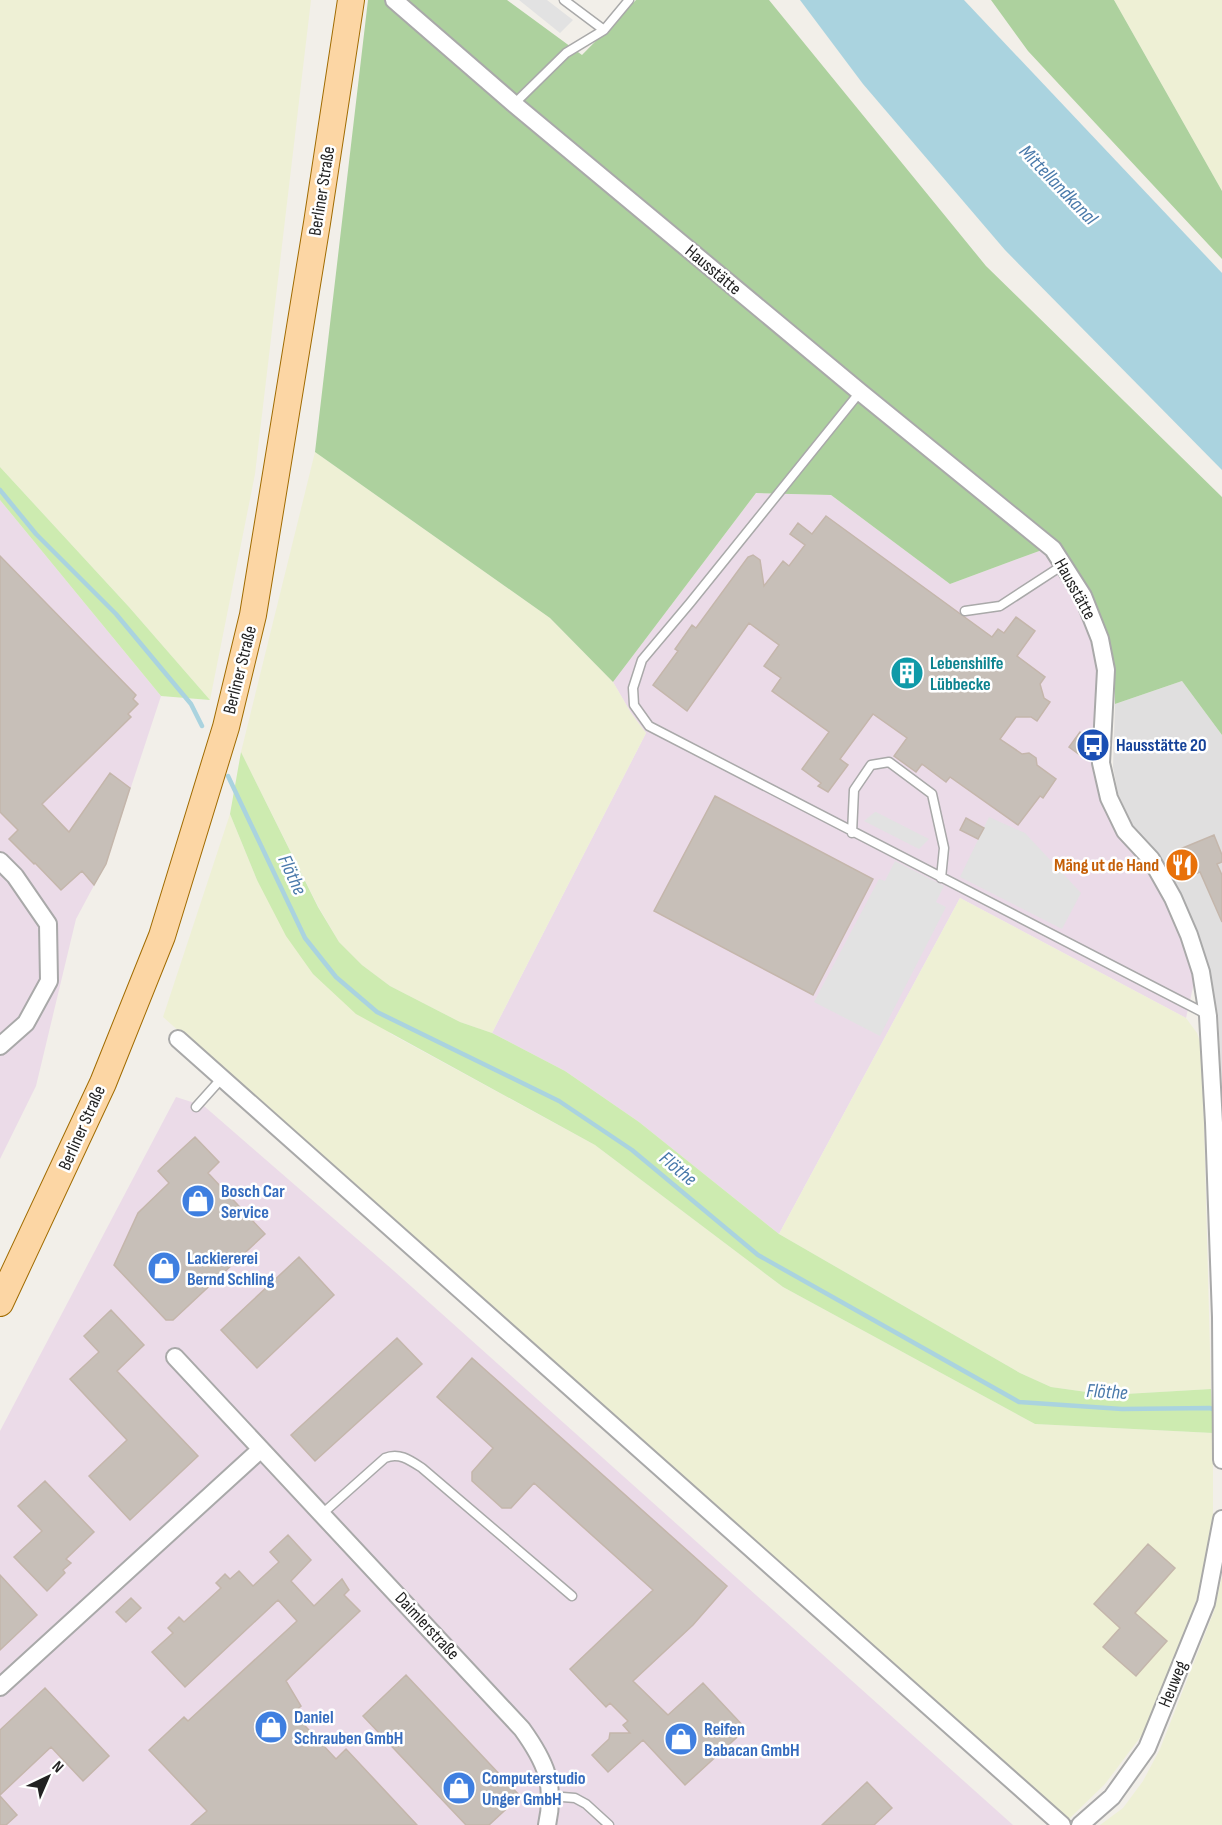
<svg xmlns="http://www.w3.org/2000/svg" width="1222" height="1825" viewBox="0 0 1222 1825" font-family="'Sofia Sans Condensed',sans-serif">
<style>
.residential{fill:#e0dfdf}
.industrial{fill:#ebdbe8}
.farmland{fill:#eef0d5}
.grass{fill:#cdebb0}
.forest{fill:#add19e}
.parking{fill:#e2e2e2}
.water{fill:#aad3df}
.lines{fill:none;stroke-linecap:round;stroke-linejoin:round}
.stream{stroke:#aad3df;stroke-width:4.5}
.building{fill:#c7bfb8;stroke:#c4b6ab;stroke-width:1.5}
.lane-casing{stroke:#a9a9a9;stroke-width:11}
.street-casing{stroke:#a9a9a9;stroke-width:20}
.primary-casing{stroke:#a06b00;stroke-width:28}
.lane{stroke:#fff;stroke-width:8}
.street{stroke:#fff;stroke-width:16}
.primary{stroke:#fcd6a4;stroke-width:26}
.labels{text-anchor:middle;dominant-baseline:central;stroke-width:5;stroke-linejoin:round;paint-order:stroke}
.street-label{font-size:18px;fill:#222;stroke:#fff}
.culture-label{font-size:18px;font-weight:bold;fill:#0d838f;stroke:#fff;text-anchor:start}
.transit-label{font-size:18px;font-weight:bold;fill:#164399;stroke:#fff;text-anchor:start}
.food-label{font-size:18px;font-weight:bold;fill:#c56008;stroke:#fff;text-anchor:end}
.shop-label{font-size:18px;font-weight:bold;fill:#366cbe;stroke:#fff;text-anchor:start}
.water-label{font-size:20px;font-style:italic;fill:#4a7aab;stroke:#fff}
</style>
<rect width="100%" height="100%" fill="#f2efe9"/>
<path class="residential" d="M1182 681 1222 735V1088L1218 1014 1204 954 1159 860 1133 827 1118 793 1113 767 1115 704Z"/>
<path class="industrial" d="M756 493 831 495 950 584 1042 550 1068 587 1087 627 1098 666V690L1093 766 1099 797 1119 838 1153 873 1176 923 1196 974 1186 1018 960 898 779 1234 639 1122 565 1071 492 1033 646 733 631 713 613 682Z
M0 500 161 696 106 863 76 919 36 1086 0 1159Z
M176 1097 204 1106 394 1271 1013 1825H0V1431Z"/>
<path class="farmland" d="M0 0H311L255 474 210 700 129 607 0 467Z
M1114 0H1222V191Z
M315 452 550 618 613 682 631 713 646 733 492 1033 460 1022 390 986 362 965 339 942 318 906 241 752Z
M230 814 257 880 391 1034 595 1145 783 1287 1035 1424 1213 1433V1518L1198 1596 1145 1731 1105 1784 1069 1819 163 1017Z
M960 898 1186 1018 1197 1033 1202 1048 1211 1389 1108 1395 1051 1387 1020 1373 779 1234Z
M1222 1576V1825H1100L1123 1808 1143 1781 1160 1749 1214 1611Z"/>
<path class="grass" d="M0 467 129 607 210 700 161 696 0 500Z
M241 752 318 907 339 942 362 965 390 986 460 1022 492 1033 565 1071 639 1122 779 1234 1020 1373 1051 1387 1108 1395 1211 1389 1213 1433 1035 1424 783 1287 595 1145 356 1014 313 974 286 936 257 880 230 814Z"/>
<path class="forest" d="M368 0H507L582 55 636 0H769L986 266 1222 497V735L1182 681 1115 704 1114 666 1105 636 1083 581 1042 550 950 584 831 495 756 493 613 682 550 618 315 452Z
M991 0H1114L1222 191V259L1028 51Z"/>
<path class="parking" d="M519 0H547L573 20 560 33Z
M875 812H876L929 839 919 849 864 821Z
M989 817 1025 833 1081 893 1062 929 960 877Z
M895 861 944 886 936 902 946 907 880 1036 814 1002 879 879 885 881Z"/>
<path class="water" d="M800 0H964L1222 273V470L1005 250 863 84Z"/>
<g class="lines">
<path class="stream" d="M0 490 36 534 116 614 191 704 202 726
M228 776 305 938 336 977 377 1012 559 1101 632 1150 758 1255 1019 1402 1122 1409 1210 1408 1217 1411"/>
</g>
<path class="building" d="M826 516 992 637 998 629 1004 633 1016 617 1035 631 1017 656 1045 677 1040 684 1044 698 1050 702 1037 721 1031 717H1016L1000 739 1022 754 1029 753 1036 758 1037 765 1056 779 1043 798 1040 796 1018 825 950 777 946 782 922 764 916 772 894 756 907 738 873 714 840 759 848 765 828 792 818 786 821 783 802 769 829 732 772 691 781 678 764 666 779 645 749 623 687 711 653 685 678 651 675 649 692 625 696 628 748 557 753 555 760 560 764 586 783 561 789 566 805 545 790 534 798 523 812 534Z
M0 556 136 695 133 699 138 704 128 714 131 717 42 804 69 832 110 773 130 788 106 864 94 885 82 871 61 890 35 863 34 864 9 839 18 830 0 812Z
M1080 732 1091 740 1080 755 1069 747Z
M715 796 873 879 813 995 654 911Z
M966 818 984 828 978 839 960 830Z
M1214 835 1222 855V862L1217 864 1222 875V922L1200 872 1184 878 1173 852Z
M195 1137 219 1162 208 1173 265 1234 173 1320H166L114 1265 138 1213 169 1183 158 1171Z
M299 1257 334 1295 257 1368 221 1330Z
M111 1310 144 1345 117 1371 198 1456 130 1520 89 1476 127 1440 70 1379 99 1352 84 1336Z
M397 1338 422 1364 315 1461 291 1435Z
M472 1358 727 1586 693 1625 633 1681 668 1715 703 1683 746 1729 685 1785 643 1740 608 1772 592 1755 609 1739 610 1733H630L623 1725 628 1721 610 1703 606 1707 570 1669 653 1590 534 1483 511 1508H502L472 1481V1472L493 1448 437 1397Z
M45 1481 94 1532 66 1559 71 1563 63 1570 65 1573 47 1591 14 1557 42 1531 18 1506Z
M288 1535 311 1560 291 1581 314 1606 342 1579 349 1590 344 1595 360 1611 286 1681 301 1706 293 1713 336 1759 346 1749 417 1825H191L207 1811 149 1750 184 1717 188 1721 297 1621 278 1600 185 1687 152 1652 173 1633 168 1628 179 1617 184 1622 221 1588 216 1583 225 1574 230 1579 239 1571 253 1586 279 1562 270 1552Z
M1148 1544 1175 1568 1135 1613 1167 1641 1136 1676 1103 1647 1120 1628 1094 1604Z
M0 1575 37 1615 0 1650Z
M131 1598 141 1608 126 1622 116 1612Z
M406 1675 520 1796 489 1825H466L363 1716Z
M45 1688 109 1756 83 1781 51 1747 0 1795V1730Z
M867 1782 892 1808 874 1825H822Z
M0 1796 17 1815 6 1825H0Z"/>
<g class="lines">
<g class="lane-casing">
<path id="lane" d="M564 0 604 30
M514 104 566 53 604 30 629 0
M860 392 690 603 642 660 633 688 634 705 649 726 1208 1015
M965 611 1000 606 1063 565
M852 833 854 790 871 765 889 762 932 794 944 848 941 878
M196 1107 222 1078
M322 1514 385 1458C399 1452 410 1460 422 1468L572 1596
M550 1796 575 1798 586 1804 609 1825"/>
</g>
<g class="street-casing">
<path id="street" d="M394 0 514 104 860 392 1053 549 1083 596 1100 639 1106 670 1101 763 1109 798 1125 831 1151 859 1173 898 1189 935 1201 972 1208 1016 1214 1123 1221 1317 1222 1460
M0 861 15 876 48 924 49 981 26 1023 0 1046
M178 1039 1062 1825
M175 1357 522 1729C545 1761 556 1784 547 1825
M0 1687 260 1450
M1080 1825 1112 1797 1147 1748 1206 1603 1222 1519"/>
</g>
<g class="primary-casing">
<path id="primary" d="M0 1303 103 1083 162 936 226 727 253 615 317 223 351 0"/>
</g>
<use href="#lane" class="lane"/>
<use href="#street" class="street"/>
<use href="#primary" class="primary"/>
</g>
<defs>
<g id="building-disc" transform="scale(1.725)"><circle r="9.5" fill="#0f9aa8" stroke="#fff"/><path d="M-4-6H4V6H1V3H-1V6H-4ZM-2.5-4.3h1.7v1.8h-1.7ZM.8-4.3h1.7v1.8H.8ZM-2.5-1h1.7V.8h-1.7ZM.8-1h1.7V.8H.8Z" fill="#fff"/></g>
<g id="bus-disc" transform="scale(1.725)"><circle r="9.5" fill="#1a4fb4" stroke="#fff"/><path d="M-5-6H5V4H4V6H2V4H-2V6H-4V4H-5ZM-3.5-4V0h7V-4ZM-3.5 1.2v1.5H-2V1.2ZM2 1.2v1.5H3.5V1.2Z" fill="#fff"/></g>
<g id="restaurant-disc" transform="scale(1.725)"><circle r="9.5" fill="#e8710a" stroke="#fff"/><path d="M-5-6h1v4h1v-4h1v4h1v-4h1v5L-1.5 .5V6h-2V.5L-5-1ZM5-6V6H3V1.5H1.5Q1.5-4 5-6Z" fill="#fff"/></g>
<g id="shop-disc" transform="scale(1.725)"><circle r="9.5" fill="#3f7fe0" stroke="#fff"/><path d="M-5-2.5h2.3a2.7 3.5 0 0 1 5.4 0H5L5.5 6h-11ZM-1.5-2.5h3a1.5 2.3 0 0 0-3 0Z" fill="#fff"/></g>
</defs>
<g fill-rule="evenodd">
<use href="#building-disc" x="907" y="673"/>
<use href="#bus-disc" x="1093" y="745"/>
<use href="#restaurant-disc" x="1182" y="865"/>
<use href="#shop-disc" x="198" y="1201"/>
<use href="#shop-disc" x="164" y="1268"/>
<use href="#shop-disc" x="271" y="1727"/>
<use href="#shop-disc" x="681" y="1739"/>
<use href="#shop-disc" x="459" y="1788"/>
</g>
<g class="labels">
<g class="street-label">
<text transform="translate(322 191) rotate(-81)">Berliner Straße</text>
<text transform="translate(713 270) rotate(40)">Hausstätte</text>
<text transform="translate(1075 589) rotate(61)">Hausstätte</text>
<text transform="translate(240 670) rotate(-76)">Berliner Straße</text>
<text transform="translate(82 1128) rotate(-66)">Berliner Straße</text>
<text transform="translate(427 1626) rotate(47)">Daimlerstraße</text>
<text transform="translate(1173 1684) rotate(-68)">Heuweg</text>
</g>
<g class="culture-label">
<text x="930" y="663">Lebenshilfe<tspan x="930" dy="21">Lübbecke</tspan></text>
</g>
<g class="transit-label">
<text x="1116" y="745">Hausstätte 20</text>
</g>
<g class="food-label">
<text x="1159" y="865">Mäng ut de Hand</text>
</g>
<g class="shop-label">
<text x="221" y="1191">Bosch Car<tspan x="221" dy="21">Service</tspan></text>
<text x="187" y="1258">Lackiererei<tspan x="187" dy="21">Bernd Schling</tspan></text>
<text x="294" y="1717">Daniel<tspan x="294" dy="21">Schrauben GmbH</tspan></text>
<text x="704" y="1729">Reifen<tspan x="704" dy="21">Babacan GmbH</tspan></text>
<text x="482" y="1778">Computerstudio<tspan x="482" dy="21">Unger GmbH</tspan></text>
</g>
<g class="water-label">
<text transform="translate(1058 185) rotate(46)">Mittellandkanal</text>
<text transform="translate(292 875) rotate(65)">Flöthe</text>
<text transform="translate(678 1169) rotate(40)">Flöthe</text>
<text transform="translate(1107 1392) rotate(3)">Flöthe</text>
</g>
</g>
<g transform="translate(48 1777) rotate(44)" stroke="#ffffff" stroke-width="4.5" paint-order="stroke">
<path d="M0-4.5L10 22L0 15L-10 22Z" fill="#222222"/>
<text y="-9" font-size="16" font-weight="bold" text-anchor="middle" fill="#222222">N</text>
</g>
</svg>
